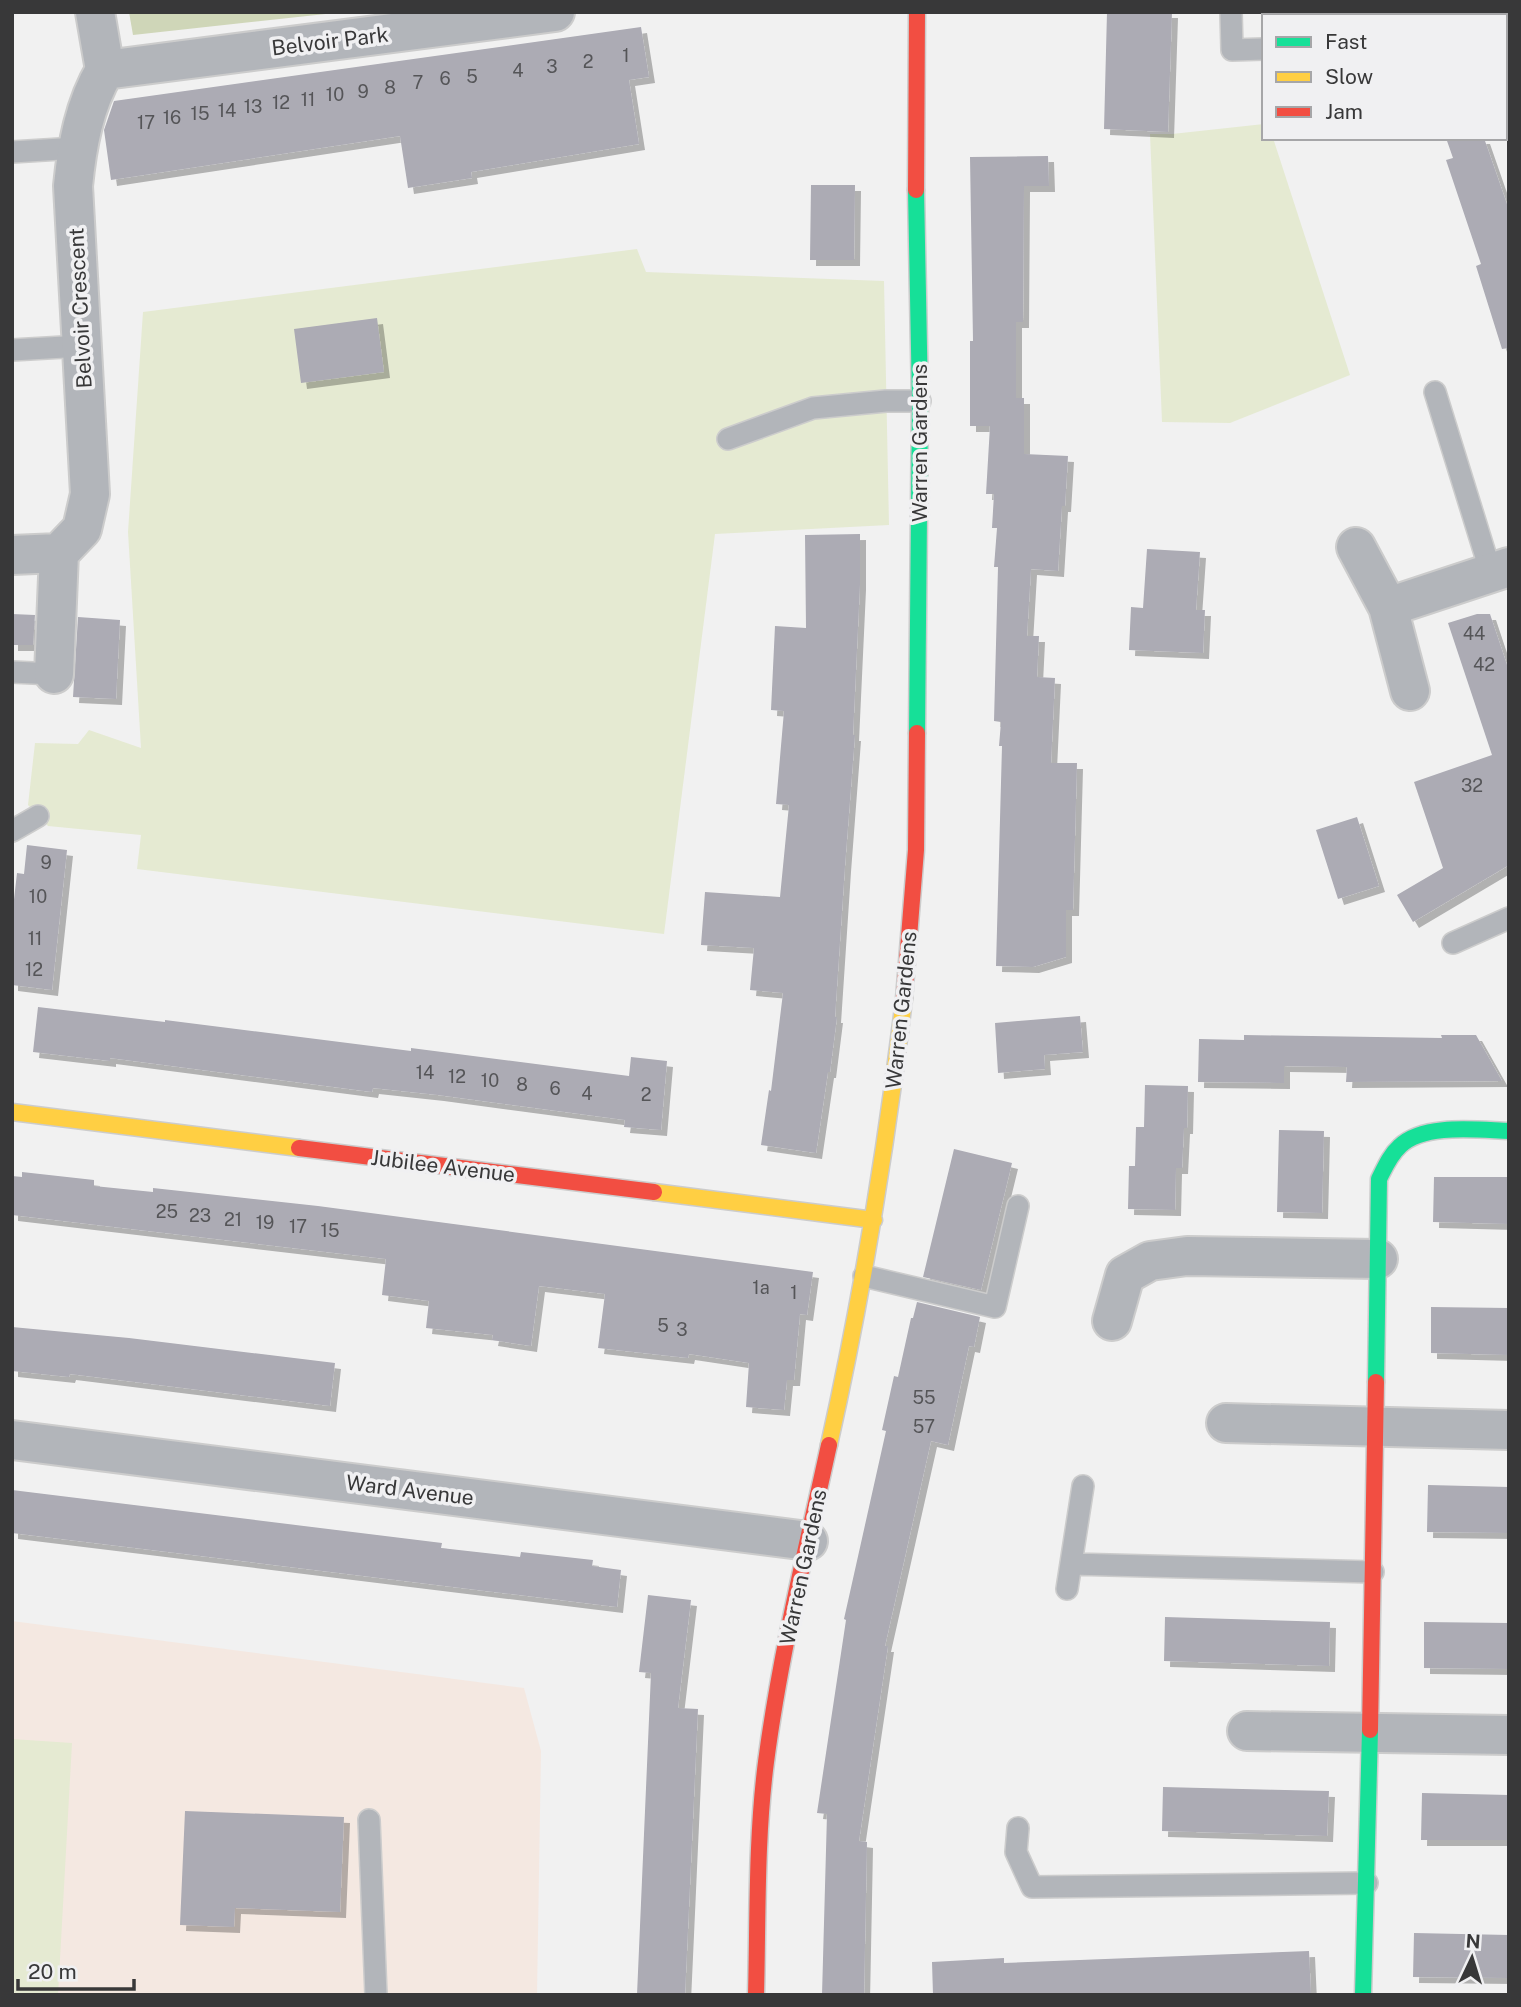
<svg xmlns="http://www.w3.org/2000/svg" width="1521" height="2007" viewBox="0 0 1521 2007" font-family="'Public Sans',sans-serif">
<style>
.education{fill:#f4e8e1}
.green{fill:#e5ead2}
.forest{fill:#cfd6b8}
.building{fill:#acabb4;filter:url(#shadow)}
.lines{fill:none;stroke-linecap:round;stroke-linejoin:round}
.lane-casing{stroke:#ccc;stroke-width:24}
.street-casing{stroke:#ccc;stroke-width:42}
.fast-casing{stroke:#ccc;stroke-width:19}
.slow-casing{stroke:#ccc;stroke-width:19}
.jam-casing{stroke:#ccc;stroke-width:19}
.lane{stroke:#b2b5ba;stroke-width:21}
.street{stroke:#b2b5ba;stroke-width:38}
.fast{stroke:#16e098;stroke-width:16}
.slow{stroke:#ffcf43;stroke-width:16}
.jam{stroke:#f24e42;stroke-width:16}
.labels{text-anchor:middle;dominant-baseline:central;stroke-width:7;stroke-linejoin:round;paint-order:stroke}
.number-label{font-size:18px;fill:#555558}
.street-label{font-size:21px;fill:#383839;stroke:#f0f0f2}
</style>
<defs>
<filter id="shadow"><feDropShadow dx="6" dy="6" stdDeviation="0" flood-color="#0004"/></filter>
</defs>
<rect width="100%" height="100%" fill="#f1f1f1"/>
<path class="education" d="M12 1621 524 1688 541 1751 537 1995H12Z"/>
<path class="green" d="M1264 124V138H1273L1350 375 1230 423 1162 422 1150 134H1172Z
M637 249 646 272 884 281 889 525 715 534 664 934 137 869 141 835 48 826 28 805 35 743 78 744 89 730 141 748 128 532 143 312Z
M12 1739 72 1743 58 1995H12Z"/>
<path class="forest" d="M129 12H344L133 35Z"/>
<path class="building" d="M1107 12H1172L1168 132 1104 129Z
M641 27 649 77 629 80 639 144 471 172 472 178 408 188 400 136 111 180 104 130 114 101Z
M1446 138H1484L1509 210V348L1502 349 1476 266 1481 264 1446 160 1453 158Z
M1048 156 1049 186H1024L1023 322H1016V398H1024V454L1068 456 1065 506H1062L1058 571 1031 569 1027 636H1039L1037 677 1055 678 1051 763H1077L1073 910H1066V957L1033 967 996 966 1002 746H999L1001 722 994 721 998 567H994L997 528H992L994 494H986L990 426H970V341H973L970 157Z
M811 185H855L854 260H810Z
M377 318 384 372 301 383 294 329Z
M860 534V584L853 735H855L845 866 835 1017H837L830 1072H828L816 1153 761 1145 769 1090 771 1091 783 993 750 990 754 948 701 945 705 892 780 897 789 805 776 804 784 711 771 710 775 626 806 628 805 535Z
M1147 549 1200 552 1196 610H1205L1203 653 1129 650 1131 607 1143 608Z
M12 614 35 615 33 645H12Z
M1477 614H1490L1509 671V865L1413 922 1397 895 1443 868 1414 782 1492 755 1448 623Z
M78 617 120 620 116 699 73 697Z
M1357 817 1379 886 1338 899 1316 830Z
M27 845 67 850 52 990 12 985V917L17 873 24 874Z
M38 1007 165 1022V1020L411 1051V1048L629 1076 631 1057 667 1061 661 1130 624 1127 625 1120 438 1095 373 1088 372 1092 110 1058V1061L33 1052Z
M1080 1016 1083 1052 1044 1055 1045 1069 998 1073 995 1023Z
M1244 1035 1442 1038 1441 1035H1476L1502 1081 1346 1082 1347 1067 1284 1066V1083L1198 1082 1199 1039 1244 1040Z
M1145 1085 1188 1086 1187 1128H1184L1182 1168H1176L1175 1210 1128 1209 1129 1166H1135L1136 1127H1144Z
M1279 1130 1324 1131 1322 1213 1277 1212Z
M954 1149 1012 1163 981 1290 923 1277Z
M22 1172 94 1180V1186L153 1192V1188L318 1206 813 1272 807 1315 800 1314 794 1380H787L784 1410 746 1407 749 1363 689 1354 688 1358 598 1348 605 1294 539 1286 531 1346 492 1340 493 1335 426 1328 429 1301 382 1295 386 1259 12 1215V1176L22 1177Z
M1434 1177H1509V1224L1433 1222Z
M917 1302 980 1317 974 1347 969 1346 948 1445 931 1441 885 1646H888L859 1841 867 1842 864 1995H822L827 1814 817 1813 846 1620 844 1619 886 1431 882 1430 894 1376 898 1377 911 1318H913Z
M1431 1307 1509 1308V1355L1431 1353Z
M12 1327 129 1338 335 1363 330 1406 70 1374 69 1377 12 1371Z
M1428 1485 1509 1487V1533L1427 1532Z
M12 1490 442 1543 441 1548 520 1557 521 1552 593 1560 592 1566 621 1570 617 1607 12 1533Z
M648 1595 691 1600 678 1708 698 1709 685 1995H637L651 1673 639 1672Z
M1165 1617 1330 1622 1329 1666 1164 1661Z
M1424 1622 1509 1623V1669L1424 1668Z
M1163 1787 1329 1791 1327 1836 1162 1831Z
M1422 1793 1509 1795V1840H1421Z
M185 1811 344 1817 340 1912 235 1908 234 1927 180 1925Z
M1414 1933 1509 1935V1978L1413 1977Z
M1309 1951 1311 1995H933L932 1962 1004 1958V1963Z"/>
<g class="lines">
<g class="lane-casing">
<path id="lane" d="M1231 12 1232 50 1264 49
M1306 12V16
M12 152 77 148
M12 350 82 346
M1435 392 1491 573
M728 439 813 408 886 401H920
M12 672 54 674
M12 831 38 816
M1453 943 1509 918
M864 1276 995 1307 1018 1206
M1071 1564 1373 1572
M1067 1589 1083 1486
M369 1820 376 1995
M1018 1828 1016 1852 1032 1887 1367 1883"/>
</g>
<g class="street-casing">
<path id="street" d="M105 70 555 12
M1356 547 1388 607 1410 691
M12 555 59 553 82 529 90 494 73 186C77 146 84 105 105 70L95 12
M1388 607 1509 567
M54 674 59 553
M1112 1321 1125 1275 1150 1261 1187 1256 1378 1259
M1226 1423 1509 1430
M12 1440 808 1541
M1247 1731 1509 1735"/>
</g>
<g class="fast-casing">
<path id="fast" d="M916 190 920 401 917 733
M1376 1382 1379 1179C1385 1167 1390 1155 1400 1146 1424 1123 1478 1130 1509 1131
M1363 1995 1370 1730"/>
</g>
<g class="slow-casing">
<path id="slow" d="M12 1112 299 1148
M654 1192 874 1220
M829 1445C862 1297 886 1149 904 999"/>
</g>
<g class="jam-casing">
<path id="jam" d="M916 190 917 12
M904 999 916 850 917 733
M299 1148 654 1192
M1370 1730 1376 1382
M756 1995C758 1918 756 1839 766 1762 780 1655 806 1550 829 1445"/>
</g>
<use href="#lane" class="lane"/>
<use href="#street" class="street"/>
<use href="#fast" class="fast"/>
<use href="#slow" class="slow"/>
<use href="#jam" class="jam"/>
</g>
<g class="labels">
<g class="number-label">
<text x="626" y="55">1</text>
<text x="588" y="61">2</text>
<text x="552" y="66">3</text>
<text x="518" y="70">4</text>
<text x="472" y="76">5</text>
<text x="445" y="78">6</text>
<text x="418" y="82">7</text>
<text x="390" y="87">8</text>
<text x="363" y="91">9</text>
<text x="335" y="94">10</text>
<text x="308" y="99">11</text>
<text x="281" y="102">12</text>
<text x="253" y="106">13</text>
<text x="227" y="110">14</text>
<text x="200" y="113">15</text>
<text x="172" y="117">16</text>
<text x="146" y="122">17</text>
<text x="1474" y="633">44</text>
<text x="1484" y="664">42</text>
<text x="1472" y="785">32</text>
<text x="46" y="862">9</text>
<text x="38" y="896">10</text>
<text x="35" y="938">11</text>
<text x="34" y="969">12</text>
<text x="425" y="1072">14</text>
<text x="457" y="1076">12</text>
<text x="490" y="1080">10</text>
<text x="522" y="1084">8</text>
<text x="555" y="1088">6</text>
<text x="587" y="1093">4</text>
<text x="646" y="1094">2</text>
<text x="167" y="1211">25</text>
<text x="200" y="1215">23</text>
<text x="233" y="1219">21</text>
<text x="265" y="1222">19</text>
<text x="298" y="1226">17</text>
<text x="330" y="1230">15</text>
<text x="761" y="1287">1a</text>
<text x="794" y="1292">1</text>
<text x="663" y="1325">5</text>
<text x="682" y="1329">3</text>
<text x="924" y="1397">55</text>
<text x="924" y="1426">57</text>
</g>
<g class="street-label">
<text transform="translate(330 41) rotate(-7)">Belvoir Park</text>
<text transform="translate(80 308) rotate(-93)">Belvoir Crescent</text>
<text transform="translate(919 443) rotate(-90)">Warren Gardens</text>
<text transform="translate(901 1010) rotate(-84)">Warren Gardens</text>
<text transform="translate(443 1166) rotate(7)">Jubilee Avenue</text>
<text transform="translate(410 1490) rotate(7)">Ward Avenue</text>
<text transform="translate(803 1567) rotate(-78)">Warren Gardens</text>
</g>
</g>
<rect width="1521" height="2007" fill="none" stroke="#383839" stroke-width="28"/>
<rect x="1262" y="14" width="245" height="126" fill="#f0f0f2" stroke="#a6a6a8" stroke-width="2"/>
<rect x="1276" y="37" width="35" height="10" fill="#16e098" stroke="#a6a6a8" stroke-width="2"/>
<text x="1325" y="49" font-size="21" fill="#383839">Fast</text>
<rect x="1276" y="72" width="35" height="10" fill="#ffcf43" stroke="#a6a6a8" stroke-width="2"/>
<text x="1325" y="84" font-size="21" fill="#383839">Slow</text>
<rect x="1276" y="107" width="35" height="10" fill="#f24e42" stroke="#a6a6a8" stroke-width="2"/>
<text x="1325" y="119" font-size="21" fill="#383839">Jam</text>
<g transform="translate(1472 1958) rotate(4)" stroke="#f0f0f2" stroke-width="5" paint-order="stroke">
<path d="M0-5L12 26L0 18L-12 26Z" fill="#383839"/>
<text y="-10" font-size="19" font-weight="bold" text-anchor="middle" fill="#383839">N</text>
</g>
<path d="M18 1979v10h116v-10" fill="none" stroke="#383839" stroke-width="3.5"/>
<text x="28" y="1979" font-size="21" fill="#383839" stroke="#f0f0f2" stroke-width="5" paint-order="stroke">20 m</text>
</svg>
